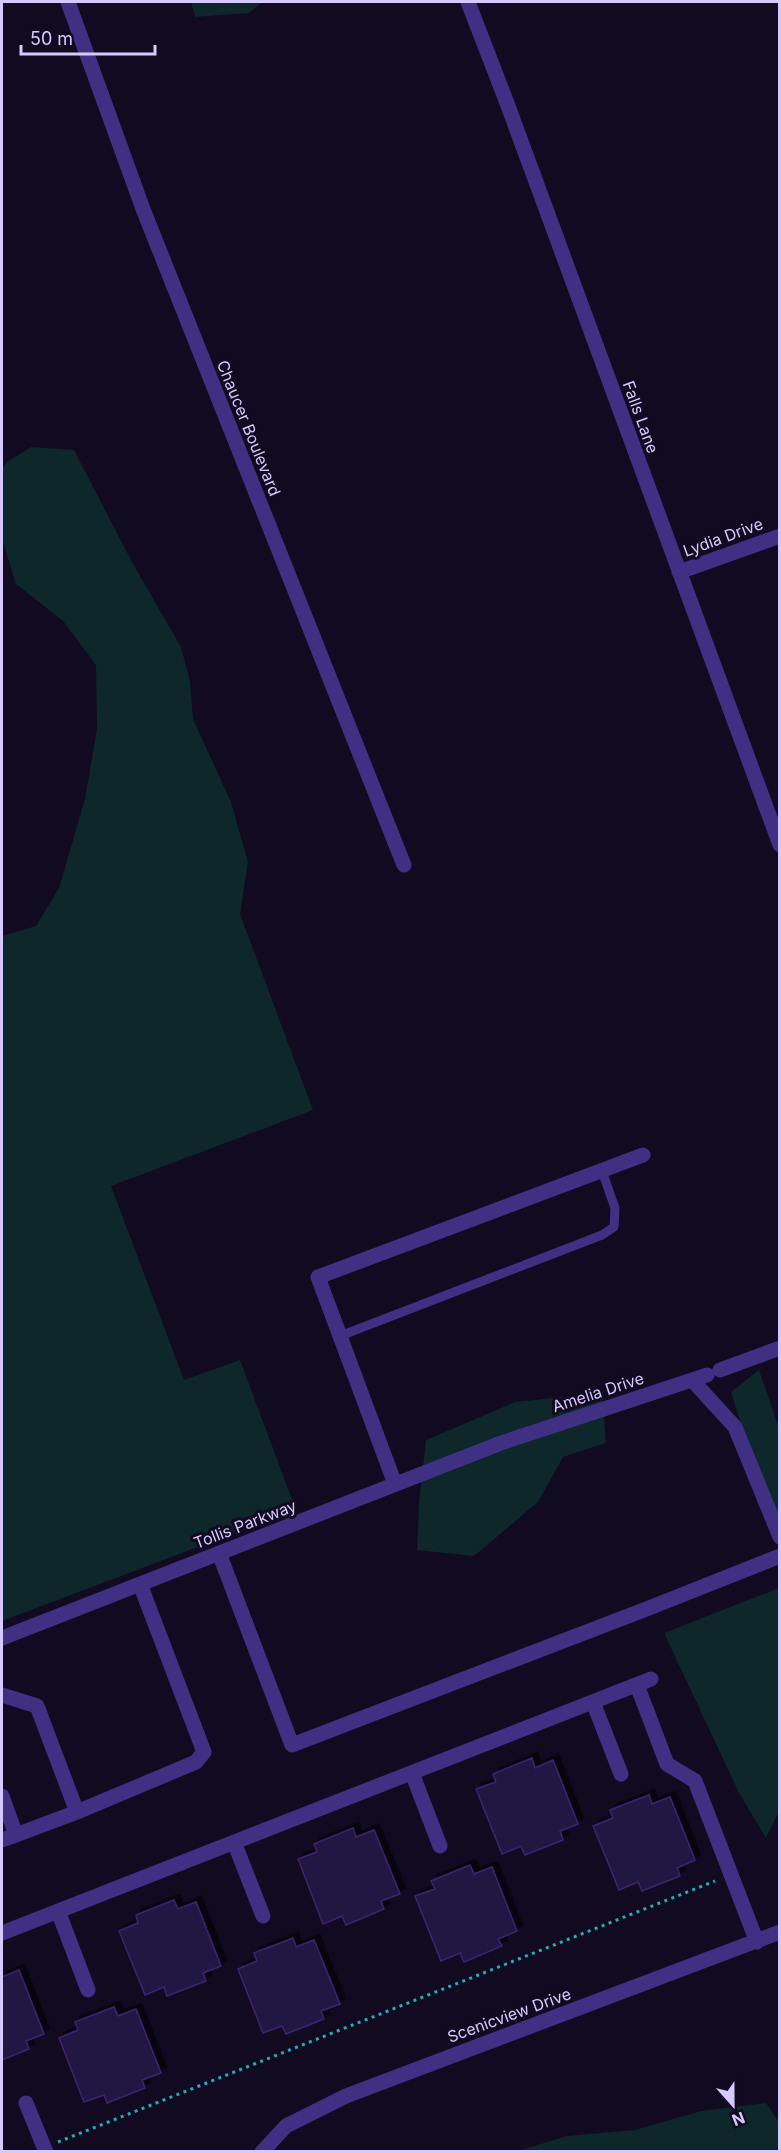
<svg xmlns="http://www.w3.org/2000/svg" width="781" height="2153" viewBox="0 0 781 2153" font-family="Inter,sans-serif">
<style>
.green{fill:#0d272a}
.building{fill:#241442;stroke:#3e2471;stroke-width:1.5;filter:url(#shadow)}
.lines{fill:none;stroke-linecap:round;stroke-linejoin:round}
.path{stroke:#21afba;stroke-width:3;stroke-dasharray:3 4.5;stroke-linecap:butt}
.lane{stroke:#3f3083;stroke-width:9}
.street{stroke:#3f3083;stroke-width:15}
.labels{text-anchor:middle;dominant-baseline:central;stroke-width:6;stroke-linejoin:round;paint-order:stroke}
.street-label{font-size:16px;fill:#d6c9ff;stroke:#110a20}
</style>
<defs>
<filter id="shadow"><feDropShadow dx="5.5" dy="-5.5" stdDeviation="0" flood-color="#0009"/></filter>
</defs>
<rect width="100%" height="100%" fill="#110a20"/>
<path class="green" d="M191 2H262L249 13 195 17Z
M31 447 74 450 132 562 181 647 190 681 193 719 231 802 248 862 240 914 313 1110 111 1186 184 1380 240 1360 296 1510 2 1621V936L36 926 59 888 85 799 97 729 96 665 63 621 16 584 2 540V469L7 462Z
M759 1370 779 1428V1543L731 1392Z
M602 1393 606 1443 563 1457 538 1502 474 1556 417 1550 419 1502 426 1440 515 1402Z
M779 1588 780 1809 766 1838 739 1793 664 1633Z
M766 2103 779 2122V2146L776 2151H518L567 2136 635 2130 701 2111Z"/>
<path class="building" d="M532 1758 535 1768 553 1760 578 1824 560 1831 563 1840 525 1855 521 1846 502 1854 476 1789 496 1782 493 1774Z
M649 1795 652 1804 670 1797 695 1860 677 1868 680 1876 642 1891 638 1882 619 1890 593 1826 613 1818 610 1810Z
M353 1828 356 1837 374 1830 400 1894 381 1901 384 1909 346 1925 342 1916 323 1924 298 1859 317 1852 314 1844Z
M470 1865 474 1874 492 1867 517 1931 498 1939 502 1946 464 1962 460 1953 441 1961 415 1896 435 1889 431 1881Z
M174 1900 178 1909 196 1902 221 1966 203 1973 206 1981 167 1996 164 1987 145 1995 119 1931 138 1923 136 1915Z
M293 1938 296 1947 314 1940 340 2004 321 2011 324 2019 286 2034 282 2026 263 2033 238 1969 257 1961 254 1953Z
M19 1970 44 2034 26 2041 29 2049 2 2060V1977Z
M114 2007 118 2016 136 2009 161 2073 142 2080 145 2088 107 2103 104 2095 84 2102 59 2038 78 2030 75 2022Z"/>
<g class="lines">
<path class="path" d="M58 2142 715 1881"/>
<path class="lane" d="M340 1336 602 1235 614 1227 615 1208 602 1171"/>
<path class="street" d="M68 2 143 209 404 865
M468 2 507 103 780 845
M679 572 780 536
M720 1370 780 1348
M692 1380 735 1427 780 1537
M395 1484 318 1277 643 1155
M219 1553 292 1745 649 1608 780 1556
M2 1638 501 1443 707 1375
M637 1685 667 1764 695 1781 757 1942
M2 1695 37 1706 77 1812 16 1835 2 1796
M593 1702 621 1774
M412 1773 440 1846
M77 1812 196 1762 204 1752 140 1584
M2 1840 16 1835
M234 1842 263 1916
M58 1911 88 1990
M2 1933 651 1679
M26 2103 46 2152
M262 2152 286 2126 346 2096 780 1932"/>
</g>
<g class="labels">
<g class="street-label">
<text transform="translate(641 417) rotate(70)">Falls Lane</text>
<text transform="translate(249 428) rotate(68)">Chaucer Boulevard</text>
<text transform="translate(723 537) rotate(-20)">Lydia Drive</text>
<text transform="translate(598 1392) rotate(-18)">Amelia Drive</text>
<text transform="translate(245 1524) rotate(-21)">Tollis Parkway</text>
<text transform="translate(509 2015) rotate(-20)">Scenicview Drive</text>
</g>
</g>
<rect width="781" height="2153" fill="none" stroke="#d6c9ff" stroke-width="6"/>
<g transform="translate(733 2105) rotate(159)" stroke="#110a20" stroke-width="4.5" paint-order="stroke">
<path d="M0-4.5L10 22L0 15L-10 22Z" fill="#d6c9ff"/>
<text y="-9" font-size="16" font-weight="bold" text-anchor="middle" fill="#d6c9ff">N</text>
</g>
<path d="M21 45v9h134v-9" fill="none" stroke="#d6c9ff" stroke-width="3"/>
<text x="30" y="45" font-size="18" fill="#d6c9ff" stroke="#110a20" stroke-width="4.5" paint-order="stroke">50 m</text>
</svg>
